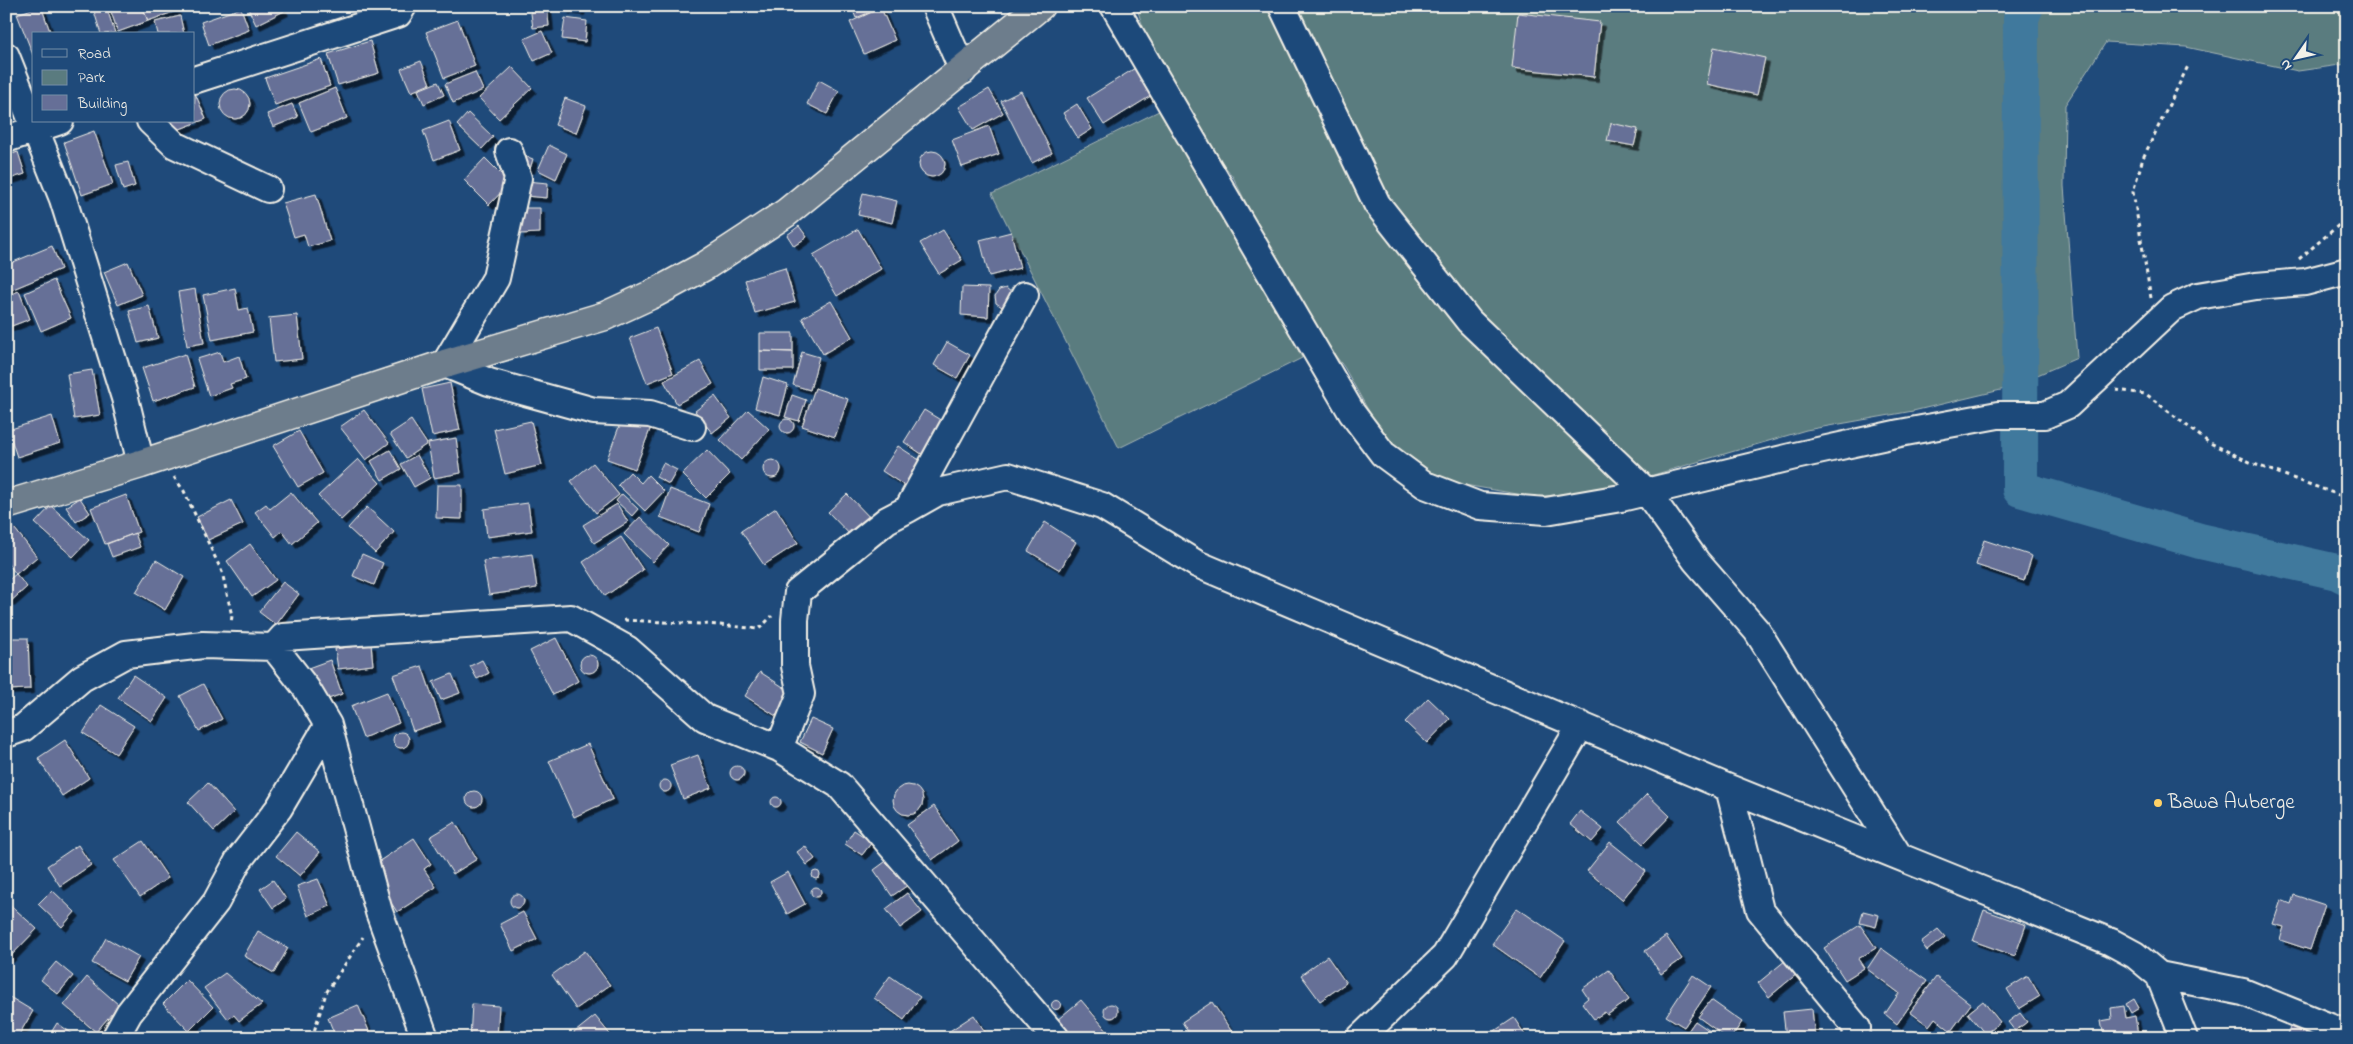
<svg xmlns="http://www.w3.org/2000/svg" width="2353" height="1044" viewBox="0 0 2353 1044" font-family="'Indie Flower',sans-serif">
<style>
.green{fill:#5a7b7f;stroke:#a7b6b4}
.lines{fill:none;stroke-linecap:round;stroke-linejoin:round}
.river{stroke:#41799d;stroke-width:36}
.building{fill:#666f97;stroke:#f4f1e8;filter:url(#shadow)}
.minor-casing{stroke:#f4f1e8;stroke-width:30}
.highway-casing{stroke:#f4f1e8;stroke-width:31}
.path{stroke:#f4f1e8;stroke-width:3;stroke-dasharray:4 4;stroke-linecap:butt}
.minor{stroke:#1f4a7a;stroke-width:26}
.highway{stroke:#6d7d8c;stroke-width:28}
.poi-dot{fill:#ffd166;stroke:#1f4a7a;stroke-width:2}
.labels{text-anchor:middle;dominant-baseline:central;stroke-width:5;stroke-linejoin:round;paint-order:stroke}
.poi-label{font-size:21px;fill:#f4f1e8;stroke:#1f4a7a;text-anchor:start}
</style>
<defs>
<filter id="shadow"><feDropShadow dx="4.5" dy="4.5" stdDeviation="0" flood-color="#0009"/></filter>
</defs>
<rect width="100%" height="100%" fill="#1f4a7a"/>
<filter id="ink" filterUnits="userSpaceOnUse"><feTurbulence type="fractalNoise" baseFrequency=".02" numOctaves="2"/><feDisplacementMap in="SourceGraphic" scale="10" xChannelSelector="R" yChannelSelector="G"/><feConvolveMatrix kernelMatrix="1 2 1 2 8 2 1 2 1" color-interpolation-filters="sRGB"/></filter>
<g filter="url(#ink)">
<path class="green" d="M1136 6H2347V64L2298 71 2186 47 2106 42 2065 105 2064 186 2077 358 2005 389 1913 411 1806 430 1602 490 1535 497 1453 483 1417 466 1385 440 1344 367 1309 321 1286 282 1233 177 1206 141 1153 56Z
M1175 103 1302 358 1119 448 992 194Z"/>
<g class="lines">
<path class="river" d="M2026 6 2021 18 2020 489 2200 541 2337 572 2347 577"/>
</g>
<path class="building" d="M41 6 51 34H34L33 55 17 14Z
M100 6H106L115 33 101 34 93 8Z
M109 6H142L148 21 118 32Z
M142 6H175L176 11 148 21Z
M247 6H281L284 11 256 25Z
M530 6H547L549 26 533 28Z
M565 6H581L580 11 564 9Z
M851 6H881L882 7 856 18Z
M241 8 249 30 209 45 201 22Z
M881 8 895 40 864 54 850 22Z
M1518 13 1600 22 1594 77 1512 68Z
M180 16 184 34H158L155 22Z
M565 18 587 21 585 42 562 39Z
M458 20 475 66 444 78 426 32Z
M542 31 552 53 534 61 524 39Z
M370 41 379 73 338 85 328 54Z
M1714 47 1765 58 1757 95 1707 84Z
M321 59 330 86 275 105 265 78Z
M421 61 430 84 411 92 401 69Z
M1140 65 1157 92 1104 125 1087 98Z
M512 67 532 88 499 119 479 98Z
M475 72 483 90 453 103 445 84Z
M819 80 839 91 827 114 807 104Z
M438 82 444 95 424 104 418 90Z
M335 88 347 118 311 132 299 103Z
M220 104a15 15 0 1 1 30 0a15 15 0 1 1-30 0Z
M989 89 1003 113 973 130 959 107Z
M1021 91 1052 153 1032 163 1001 101Z
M195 93 206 119 167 134 162 121H194Z
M565 98 586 106 576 133 555 125Z
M292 104 298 117 273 127 267 114Z
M1077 104 1092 129 1078 138 1063 113Z
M468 113 493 137 482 149 457 125Z
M449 121 460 150 434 160 423 131Z
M1611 123 1638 129 1634 146 1607 141Z
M989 126 999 154 962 167 952 140Z
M94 131 113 184 82 195 64 142Z
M549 145 567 154 556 179 538 170Z
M919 164a13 13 0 1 1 26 0a13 13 0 1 1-26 0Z
M18 152 25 174 6 180V156Z
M525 156 533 159 530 169 522 166Z
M485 158 510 183 489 205 464 180Z
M128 162 135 186 123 190 116 165Z
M526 181 548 183 547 198 525 196Z
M863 193 897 201 892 223 858 215Z
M316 194 330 241 308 247 304 234 294 237 283 203Z
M520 208H540V233L520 234Z
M799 226 807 237 794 246 787 235Z
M858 229 881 269 837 296 813 255Z
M943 230 962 260 939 274 920 243Z
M1011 232 1020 268 989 276 980 240Z
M52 246 61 269 6 292V265Z
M128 262 142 295 118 305 104 272Z
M785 268 795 302 755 313 745 280Z
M54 280 71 318 41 331 25 293Z
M962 287 989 288 988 317 961 315Z
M235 288 239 310 248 308 253 332 212 340 203 295Z
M1006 288 1012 293 1006 307H1002L996 303 995 296 999 290Z
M195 289 204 343 187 346 178 292Z
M19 291 30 319 9 327 6 320V296Z
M831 301 852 337 823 354 802 318Z
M149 306 158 338 138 343 129 311Z
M297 315 302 359 274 362 269 318Z
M656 328 673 373 647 383 630 338Z
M760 333H793V352L760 351Z
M947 342 970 355 957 378 934 365Z
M760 351 793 352V370H760Z
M220 352 223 362 239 356 246 379 230 384 232 388 209 396 197 359Z
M802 352 819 357 810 390 793 385Z
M185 354 195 387 153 401 142 368Z
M700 361 713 384 677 404 664 381Z
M92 370 100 415 74 419 67 374Z
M763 377 788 385 780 415 755 408Z
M450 383 460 430 432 436 422 389Z
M815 388 848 399 835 437 802 426Z
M792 395 806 400 799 421 785 417Z
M715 396 731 418 712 433 695 411Z
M364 410 389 443 366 460 340 427Z
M748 410 769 429 741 460 720 440Z
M924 410 947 424 926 457 904 442Z
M52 416 60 443 17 457 8 430Z
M623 416 651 427 635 469 607 459Z
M780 426a7 7 0 1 1 14 0a7 7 0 1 1-14 0Z
M411 420 427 444 406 458 390 434Z
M531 421 542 465 505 474 494 429Z
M299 431 323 473 298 487 273 446Z
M456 438 461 473 434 478 428 443Z
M898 446 924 463 908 488 882 471Z
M390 450 401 469 382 480 371 461Z
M707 450 730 474 706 498 682 474Z
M417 455 430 478 414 487 401 464Z
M358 459 380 483 341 520 318 496Z
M763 469a9 9 0 1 1 18 0a9 9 0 1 1-18 0Z
M593 463 619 495 596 513 571 481Z
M663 463 677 470 669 484 656 477Z
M630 472 641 483 648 475 664 491 645 511 618 485Z
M437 485H462V519L436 518Z
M670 489 709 504 699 532 660 517Z
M291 492 317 523 292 544 282 531 275 537 255 512 266 504 270 509Z
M622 494 638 509 632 516 616 501Z
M847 494 875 523 856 541 828 512Z
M126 495 139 532 105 544 91 508Z
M80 498 90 513 76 522 66 507Z
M231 500 243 524 208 540 197 517Z
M528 503 532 531 487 537 484 509Z
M617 504 628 522 594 543 583 525Z
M51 506 89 540 73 557 35 523Z
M367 507 394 532 375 553 348 528Z
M776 508 798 543 764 565 741 531Z
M640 517 669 545 653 562 624 534Z
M1045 522 1076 542 1060 570 1028 551Z
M11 524 37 557 16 574 6 561V528Z
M135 533 140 547 112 557 107 544Z
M621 537 643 570 605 596 583 562Z
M1984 540 2032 556 2024 581 1976 565Z
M250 544 276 580 252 597 227 561Z
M362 554 383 563 374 585 353 576Z
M532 554 537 588 489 595 483 561Z
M156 560 184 577 165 610 136 592Z
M16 574 27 587 10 602 6 597V582Z
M283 582 299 594 276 625 259 612Z
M6 638H28L30 689 6 690Z
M556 638 578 681 553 695 530 651Z
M371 644 373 665 338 669 335 649Z
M580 664a9 9 0 1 1 18 0a9 9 0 1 1-18 0Z
M330 660 342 694 320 702 308 668Z
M482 660 489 673 477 679 470 666Z
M422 666 441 722 413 731 393 675Z
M760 672 791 692 776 716 745 696Z
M452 674 460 693 441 700 433 682Z
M133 675 167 698 152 721 118 698Z
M203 684 222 719 199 731 180 696Z
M387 692 399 723 363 738 351 706Z
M1428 698 1450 719 1427 743 1405 722Z
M101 705 134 726 116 754 83 733Z
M811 719 833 729 822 753 800 742Z
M393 740a8 8 0 1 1 16 0a8 8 0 1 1-16 0Z
M65 740 89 778 62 796 38 758Z
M588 744 613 799 574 817 549 761Z
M698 755 711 788 683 799 670 765Z
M730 773a7 7 0 1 1 14 0a7 7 0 1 1-14 0Z
M659 786a6 6 0 1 1 12 0a6 6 0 1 1-12 0Z
M208 783 234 812 214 831 188 802Z
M893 800a15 15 0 1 1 30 0a15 15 0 1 1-30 0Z
M466 799a8 8 0 1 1 16 0a8 8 0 1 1-16 0Z
M1647 794 1670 816 1643 844 1620 822Z
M771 802a5 5 0 1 1 10 0a5 5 0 1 1-10 0Z
M934 806 958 841 932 860 907 825Z
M1580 811 1603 829 1592 842 1570 824Z
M455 822 477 859 453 874 430 837Z
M854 830 872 842 862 855 845 844Z
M296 832 320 852 300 876 276 856Z
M414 838 431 864 424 869 436 887 397 912 369 868Z
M143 841 168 878 140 897 114 860Z
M1610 842 1646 871 1622 900 1587 871Z
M78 845 91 865 60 886 47 866Z
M805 846 815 859 807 865 797 852Z
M889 859 908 885 892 896 874 870Z
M812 875a4 4 0 1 1 8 0a4 4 0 1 1-8 0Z
M788 872 805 904 787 914 770 882Z
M318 879 330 906 308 916 297 886Z
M273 880 286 899 273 908 260 889Z
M811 892a5 5 0 1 1 10 0a5 5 0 1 1-10 0Z
M52 890 75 912 62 927 38 904Z
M907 893 922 912 900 928 886 909Z
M510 901a7 7 0 1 1 14 0a7 7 0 1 1-14 0Z
M2294 895 2325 905 2310 950 2280 940 2284 927 2273 924 2281 900 2291 904Z
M6 901 37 929 8 959 6 957Z
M1517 908 1565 941 1540 978 1492 944Z
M1984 910 2026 925 2015 956 1973 941Z
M1863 911 1879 915 1876 927 1860 923Z
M523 912 537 939 513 951 500 924Z
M1860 925 1876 948 1858 959 1864 968 1845 980 1824 948Z
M1938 929 1945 937 1927 951 1921 942Z
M258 931 288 948 274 973 244 956Z
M1666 936 1682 959 1661 974 1645 951Z
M106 938 139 957 125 981 92 963Z
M1881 948 1927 981 1897 1024 1885 1014 1899 993 1867 969Z
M585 951 610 985 576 1009 552 975Z
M1327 956 1346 983 1320 1001 1301 975Z
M1786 960 1798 973 1769 997 1758 983Z
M56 962 73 976 58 994 41 980Z
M1609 970 1629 1000 1607 1015 1605 1012 1594 1019 1582 1003 1588 998 1582 989Z
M225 973 262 1004 239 1021 234 1015 228 1019 204 988Z
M1693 975 1711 987 1684 1027 1666 1016Z
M890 976 920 997 904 1020 874 998Z
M2028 976 2040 996 2019 1009 2007 989Z
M87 977 119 1005 96 1032 64 1005Z
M1936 977 1971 1004 1951 1031 1935 1018 1929 1026 1910 1012Z
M187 980 213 1007 189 1031 163 1004Z
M8 996 33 1011 17 1038 6 1034V999Z
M2134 999 2139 1008 2131 1013 2126 1004Z
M1081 1000 1108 1032 1100 1038H1072L1057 1020Z
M1711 1000 1742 1022 1731 1038H1727L1698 1017Z
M1051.5 1005a4.5 4.5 0 1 1 9 0a4.5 4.5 0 1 1-9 0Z
M1983 1001 2000 1022 1985 1034 1968 1013Z
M1212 1002 1236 1038H1192L1182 1022Z
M472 1004 499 1006 497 1038H470Z
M1104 1011a7 7 0 1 1 14 0a7 7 0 1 1-14 0Z
M358 1005 372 1038H336L328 1018Z
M2124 1006 2126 1018 2135 1016 2138 1035 2130 1038H2104L2101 1021 2112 1019 2111 1008Z
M1812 1009 1815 1038H1786L1783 1012Z
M2020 1013 2027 1022 2015 1031 2008 1022Z
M974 1015 989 1038H939Z
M595 1016 613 1038H571L570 1036Z
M1514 1018 1527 1038H1498L1493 1032Z
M1695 1021 1719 1037 1718 1038H1699L1688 1031Z
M57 1023 77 1037 52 1038 49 1036Z
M2290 1027 2315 1038H2285Z
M1138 1030 1145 1038H1129Z"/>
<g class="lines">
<g class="minor-casing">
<path id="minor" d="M935 6 963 71
M1114 6 1352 413 1383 454 1425 485 1480 506 1546 511 1621 498 1795 456 1900 433 1998 415H2045L2068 405 2172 308 2198 296 2256 286 2305 282 2347 271
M1282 6 1377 204 1469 321 1647 492 1696 561 1757 631 1899 856
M6 56 63 199 125 398 141 464
M194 80 398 14 403 6
M150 121 175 145 268 189
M6 139 60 121
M509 151 518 178 496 278 445 364 489 382 594 411 650 414 692 427
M908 509 1025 295
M274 647 283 637 571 618 627 649 705 718 779 748 839 785 1056 1038
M6 734 23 728 82 678 126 654 203 645 274 647 306 688 328 725 379 912 425 1038
M779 748 801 694 795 666V620L798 592 887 520 908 509 938 492 1008 476 1102 506 1197 564 1729 788 2111 942 2135 955 2159 975 2184 1038
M1729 788 1760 910 1857 1028 1856 1038
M2159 975 2243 992 2347 1034
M115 1038 129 1013 216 902 238 861 279 808 328 725
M1360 1038 1445 956 1581 725"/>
</g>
<g class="highway-casing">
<path id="highway" d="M6 505 141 464 445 364 605 316 655 293 705 266 786 213 1040 6"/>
</g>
<path class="path" d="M2299 259 2347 218
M2151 298 2133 192 2143 158 2189 64
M2116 390 2146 394 2208 442 2254 464 2347 498
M174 477 184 491 222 572 232 616 231 623
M624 620 720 625 759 629 772 616
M312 1038 326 993 363 937"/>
<use href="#minor" class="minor"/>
<use href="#highway" class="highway"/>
</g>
</g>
<circle class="poi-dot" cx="2158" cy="803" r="5"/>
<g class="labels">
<g class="poi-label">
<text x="2168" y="803">Bawa Auberge</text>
</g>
</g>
<rect width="2353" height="1044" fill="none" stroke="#1f4a7a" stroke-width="25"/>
<rect x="12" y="12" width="2328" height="1019" fill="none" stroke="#f4f1e8" stroke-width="2" filter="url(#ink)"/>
<rect x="32" y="32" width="162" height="90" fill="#1f4a7a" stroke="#748da6"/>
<rect x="42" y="49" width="25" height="8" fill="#1f4a7a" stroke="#748da6"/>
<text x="78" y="58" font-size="15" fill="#f4f1e8">Road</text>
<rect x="42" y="70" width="25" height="15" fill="#5a7b7f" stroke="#748da6"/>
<text x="78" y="82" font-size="15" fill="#f4f1e8">Park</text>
<rect x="42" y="95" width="25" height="15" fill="#666f97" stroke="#748da6"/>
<text x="78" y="108" font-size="15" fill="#f4f1e8">Building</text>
<g transform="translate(2296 58) rotate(236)" stroke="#1f4a7a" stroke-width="4" paint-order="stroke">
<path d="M0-4L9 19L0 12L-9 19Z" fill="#f4f1e8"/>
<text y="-8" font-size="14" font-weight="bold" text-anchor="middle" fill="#f4f1e8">N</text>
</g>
</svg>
